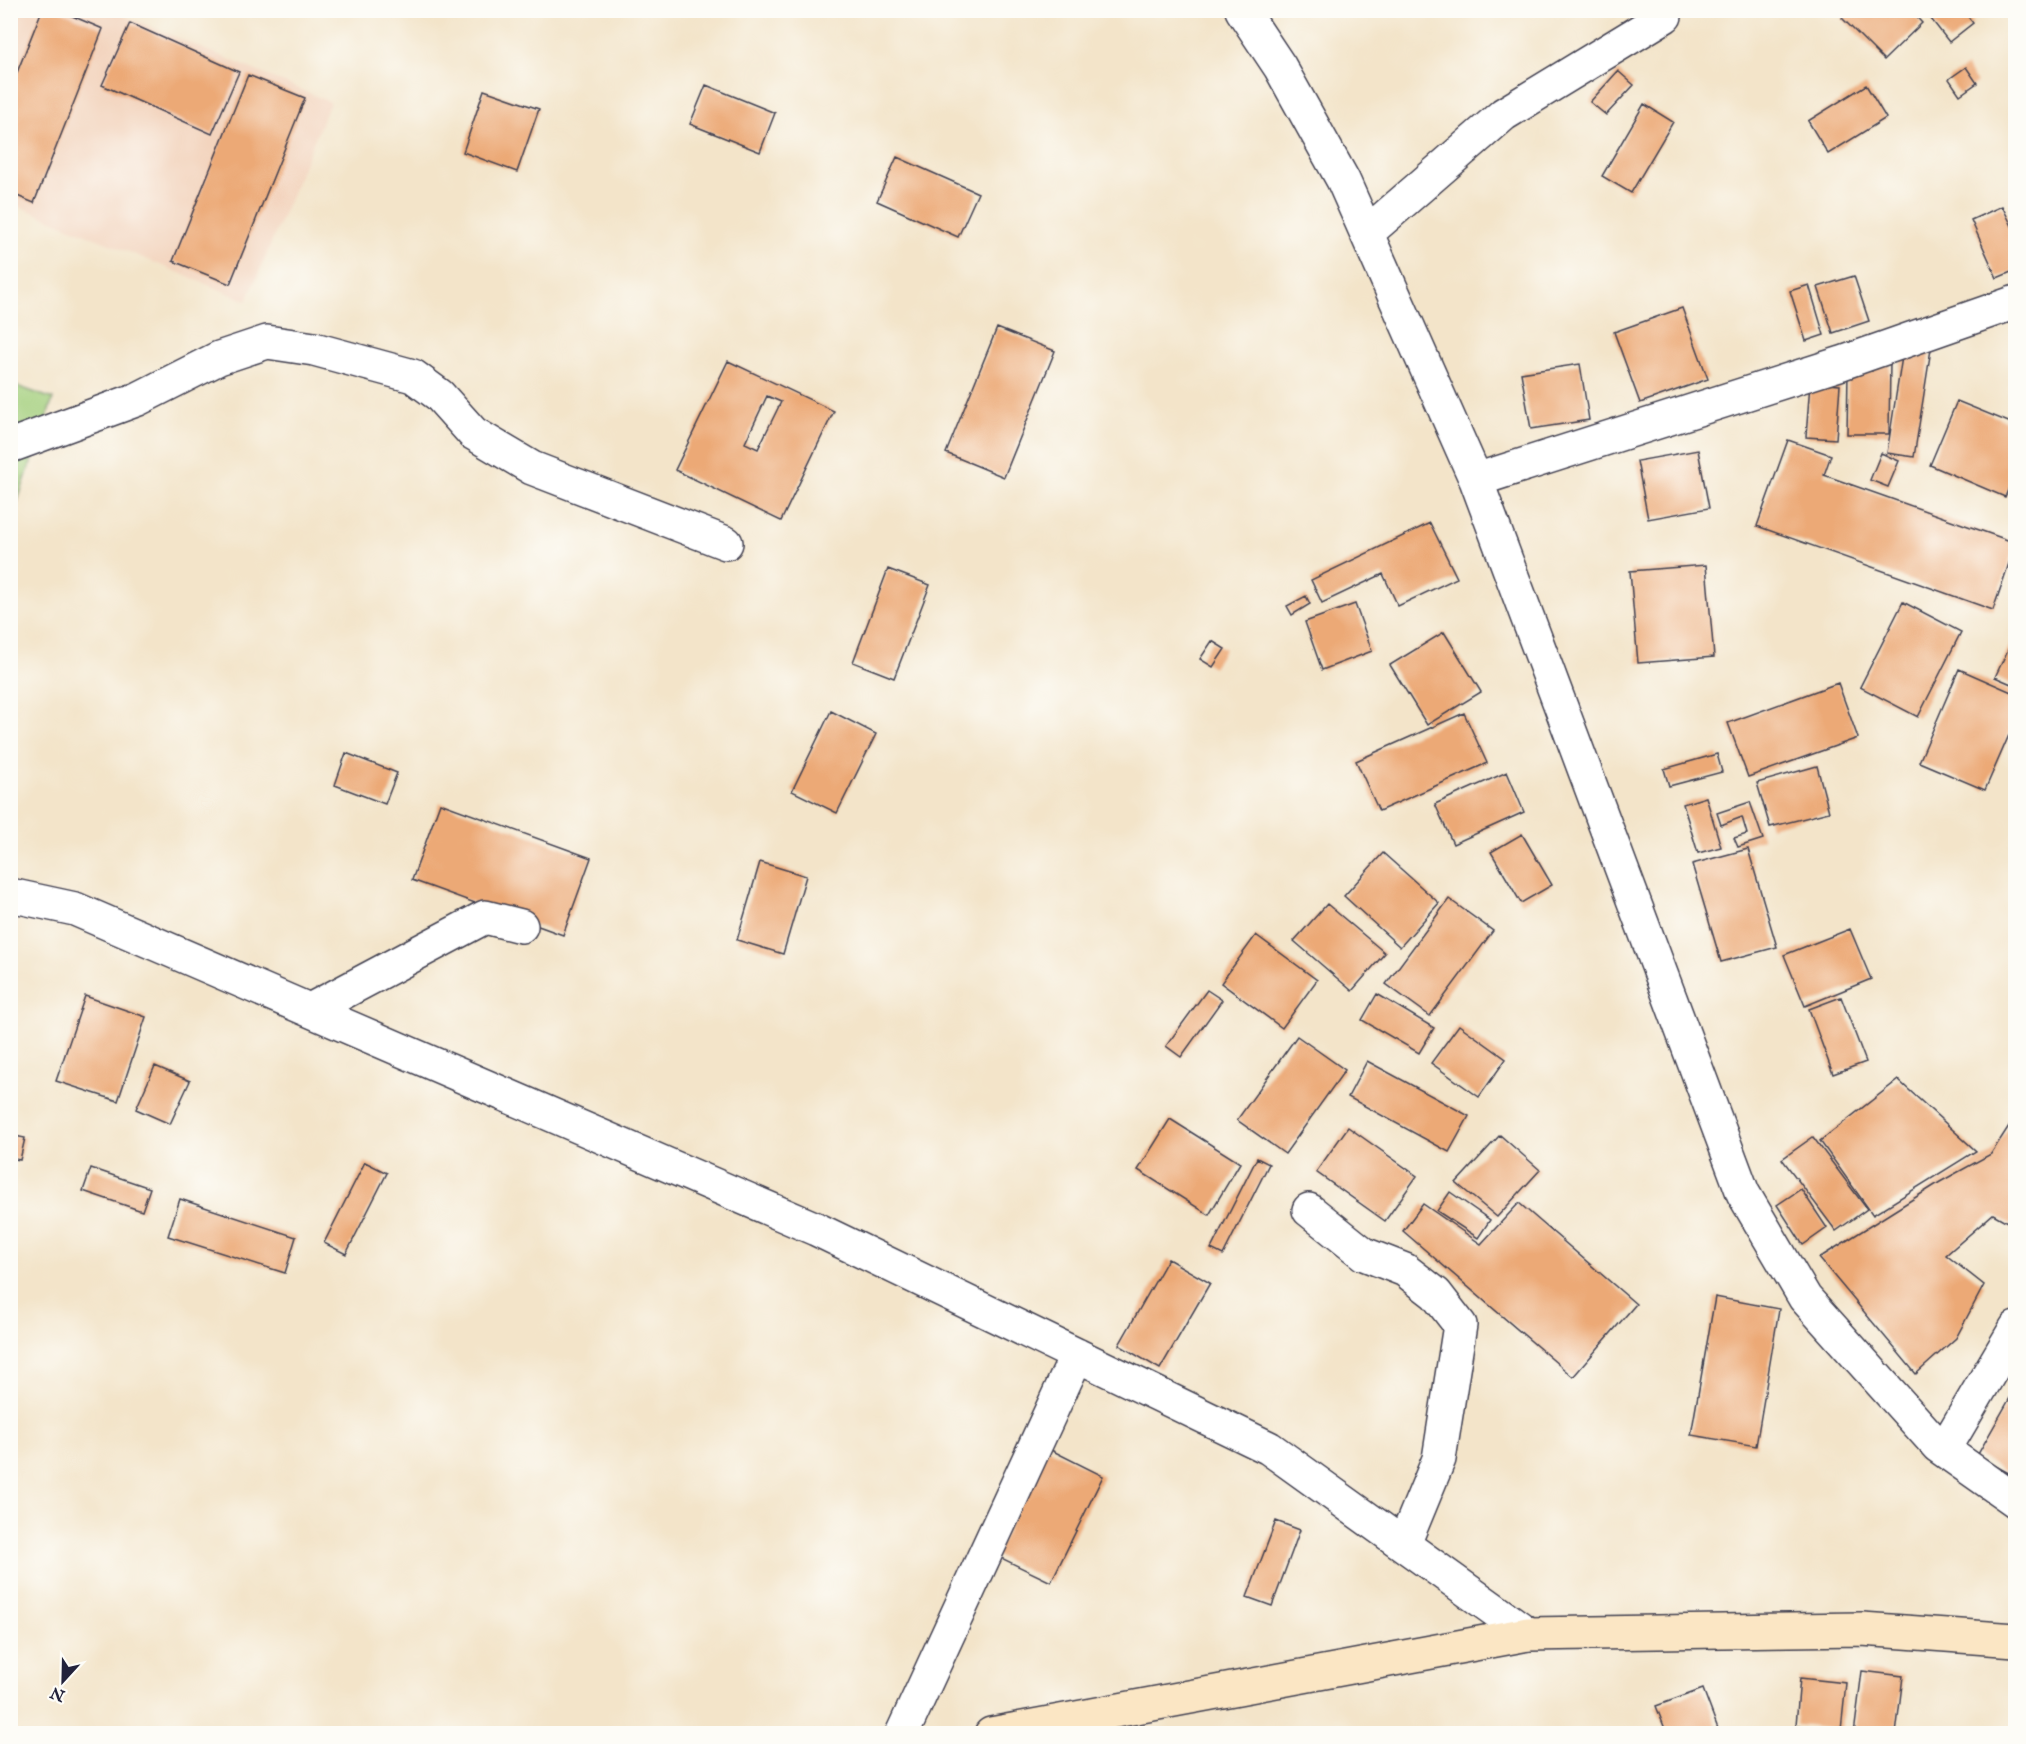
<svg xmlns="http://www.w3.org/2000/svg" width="2026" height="1744" viewBox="0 0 2026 1744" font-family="'IM FELL English',serif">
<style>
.built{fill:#f3d4be}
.green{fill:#a3ce7b;stroke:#62785b;stroke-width:1.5}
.building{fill:#eca976;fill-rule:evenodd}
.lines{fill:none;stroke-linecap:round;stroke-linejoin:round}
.street-casing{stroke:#413f50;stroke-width:36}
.secondary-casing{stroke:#413f50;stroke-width:36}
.street{stroke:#fff;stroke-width:33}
.secondary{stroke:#fbe6c4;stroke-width:33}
</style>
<rect width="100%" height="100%" fill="#fdfcf7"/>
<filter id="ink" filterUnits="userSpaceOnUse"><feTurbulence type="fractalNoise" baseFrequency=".0167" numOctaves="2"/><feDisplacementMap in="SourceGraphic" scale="12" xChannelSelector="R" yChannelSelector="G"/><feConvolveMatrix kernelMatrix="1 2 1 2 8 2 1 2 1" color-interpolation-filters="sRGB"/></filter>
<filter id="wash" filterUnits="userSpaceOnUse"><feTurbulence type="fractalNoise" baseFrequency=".008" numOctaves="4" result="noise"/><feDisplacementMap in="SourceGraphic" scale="24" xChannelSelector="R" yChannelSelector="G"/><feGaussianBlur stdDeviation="1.35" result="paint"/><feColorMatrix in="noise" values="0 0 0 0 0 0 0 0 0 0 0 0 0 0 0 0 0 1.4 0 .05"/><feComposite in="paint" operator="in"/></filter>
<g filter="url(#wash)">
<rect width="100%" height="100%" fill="#f3e4c9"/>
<path class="built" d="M20 11H113L330 102 247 301 11 203 10 33Z"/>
<path class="green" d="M11 384 53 399 11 520Z"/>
<g id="blocks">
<path class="building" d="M42 10H58L103 29 34 203 10 193V90Z
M1850 10H1910L1922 23 1884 60 1842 18Z
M1924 10H1963L1973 23 1949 42Z
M130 23 239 72 212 134 102 85Z
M1966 67 1977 83 1960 95 1949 79Z
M1618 71 1634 85 1606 115 1590 102Z
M248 75 305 98 230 284 173 261Z
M706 85 775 113 760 152 690 124Z
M1866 85 1886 118 1828 154 1808 121Z
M484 90 539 109 517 172 463 152Z
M1644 104 1673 122 1631 193 1602 176Z
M897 157 978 193 958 237 877 201Z
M2002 206 2016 234V270L1997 278 1971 220Z
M1854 276 1869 321 1833 333 1818 287Z
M1809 285 1824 335 1806 341 1790 291Z
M1682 308 1708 379 1640 403 1614 332Z
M997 328 1055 351 1004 477 946 453Z
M1904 344 1931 349 1914 457 1887 453Z
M1872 360 1890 361 1889 434H1847L1848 370 1872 371Z
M728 361 834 411 781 521 675 470ZM767 396 781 402 758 449 745 443Z
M1580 364 1589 420 1531 429 1521 373Z
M1810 383 1840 385 1836 439 1806 437Z
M1957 401 2016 425V471L2005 497 1930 465Z
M1788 440 1831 455 1824 475 2016 543 1993 610 1757 526Z
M1698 450 1709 508 1648 519 1637 461Z
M1881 453 1899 461 1888 487 1870 480Z
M1430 523 1457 578 1398 606 1383 574 1322 603 1311 580Z
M1706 565 1714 657 1638 663 1630 571Z
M888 569 930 585 894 678 853 662Z
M1306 596 1310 604 1292 615 1287 606Z
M1903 602 1961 632 1918 717 1860 687Z
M1355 604 1372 651 1322 670 1305 622Z
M1444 632 1481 692 1427 725 1390 665Z
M2016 633V686L1995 677Z
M1212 641 1225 649 1213 667 1200 659Z
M1959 669 2016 694V719L1985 790 1919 762Z
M1838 683 1858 738 1748 777 1728 723Z
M831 711 876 734 837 813 792 791Z
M1464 713 1487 763 1379 811 1356 761Z
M346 753 397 773 385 804 335 785Z
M1717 754 1722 772 1669 786 1664 769Z
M1817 766 1829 812 1770 827 1757 783Z
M1507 772 1524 812 1453 844 1435 804Z
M1706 797 1721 847 1698 853 1683 804Z
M1750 802 1763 839 1738 847 1734 838 1747 834 1742 817 1721 825 1717 813Z
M440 803 591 858 563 935 412 880Z
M1522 834 1552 885 1521 903 1491 852Z
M1748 849 1777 947 1721 962 1692 864Z
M1383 853 1439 903 1400 947 1344 896Z
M760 862 806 876 783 954 737 940Z
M1449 899 1493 931 1430 1016 1386 984Z
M1327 904 1385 953 1352 991 1294 941Z
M1850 929 1871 979 1805 1006 1784 955Z
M1256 935 1317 980 1282 1028 1221 983Z
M1207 990 1222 1000 1181 1057 1166 1046Z
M1377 994 1434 1028 1419 1053 1362 1020Z
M85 996 146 1017 118 1101 56 1081Z
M1841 997 1866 1062 1833 1074 1809 1009Z
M1459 1025 1506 1059 1479 1097 1431 1063Z
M1297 1036 1345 1070 1285 1154 1237 1120Z
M1367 1061 1469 1116 1449 1152 1348 1097Z
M155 1066 190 1081 170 1124 136 1109Z
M1898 1080 1976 1151 1873 1215 1820 1141Z
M2016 1115V1227L1993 1214 1946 1255 1984 1285 1956 1338 1916 1374 1819 1258 1940 1182 1991 1154Z
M1170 1119 1240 1163 1209 1215 1138 1170Z
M1348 1127 1417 1176 1385 1221 1316 1172Z
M10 1135 25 1138 20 1160 10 1158Z
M1500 1135 1540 1170 1497 1217 1456 1183Z
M1813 1137 1867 1209 1836 1231 1782 1159Z
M1257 1158 1269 1164 1223 1255 1211 1249Z
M365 1162 387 1173 346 1254 324 1243Z
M91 1168 150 1188 142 1211 83 1191Z
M1801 1189 1827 1228 1803 1245 1777 1205Z
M1450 1192 1490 1220 1478 1238 1437 1211Z
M180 1199 296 1237 285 1273 168 1236Z
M1519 1203 1636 1304 1573 1377 1403 1231 1423 1204 1481 1244Z
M1168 1259 1210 1283 1160 1369 1119 1345Z
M1715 1297 1779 1309 1756 1446 1691 1435Z
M2010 1398 2016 1401V1477L1977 1456Z
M1047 1448 1103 1476 1051 1582 995 1555Z
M1276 1521 1300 1530 1272 1606 1247 1597Z
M1862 1671 1903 1676 1896 1734H1854Z
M1800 1678 1846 1683 1841 1730 1796 1725Z
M1703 1689 1720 1734H1667L1656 1706Z"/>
</g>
</g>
<g filter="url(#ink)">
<use href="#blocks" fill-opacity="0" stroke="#413f50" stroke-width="1.5"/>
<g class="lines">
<g class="street-casing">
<path id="street" d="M1242 10 1280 67 1343 180 1476 480 1743 1193 1805 1298 1938 1446 2016 1501
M1367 233 1504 114 1665 16
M10 446 138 399 219 358 267 342 314 349 413 376 439 395 473 433 532 468 726 543
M1476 480 1842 363 2016 302
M10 895 75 909 816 1229 1269 1448 1528 1634
M310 1010 485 917 521 926
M1309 1210 1364 1254 1405 1270 1436 1294 1460 1325 1439 1459 1404 1544
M1944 1450 2016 1328
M902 1734 1077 1355"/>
</g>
<g class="secondary-casing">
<path id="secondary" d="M991 1734 1528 1634 1862 1629 2016 1640"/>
</g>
<use href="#street" class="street"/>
<use href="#secondary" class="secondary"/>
</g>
</g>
<rect width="2026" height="1744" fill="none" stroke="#fdfcf7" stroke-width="36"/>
<g transform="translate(63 1681) rotate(202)" stroke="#fdfcf7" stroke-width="4.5" paint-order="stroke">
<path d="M0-4.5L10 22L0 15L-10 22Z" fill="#22223b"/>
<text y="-9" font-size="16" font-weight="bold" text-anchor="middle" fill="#22223b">N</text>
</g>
</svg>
